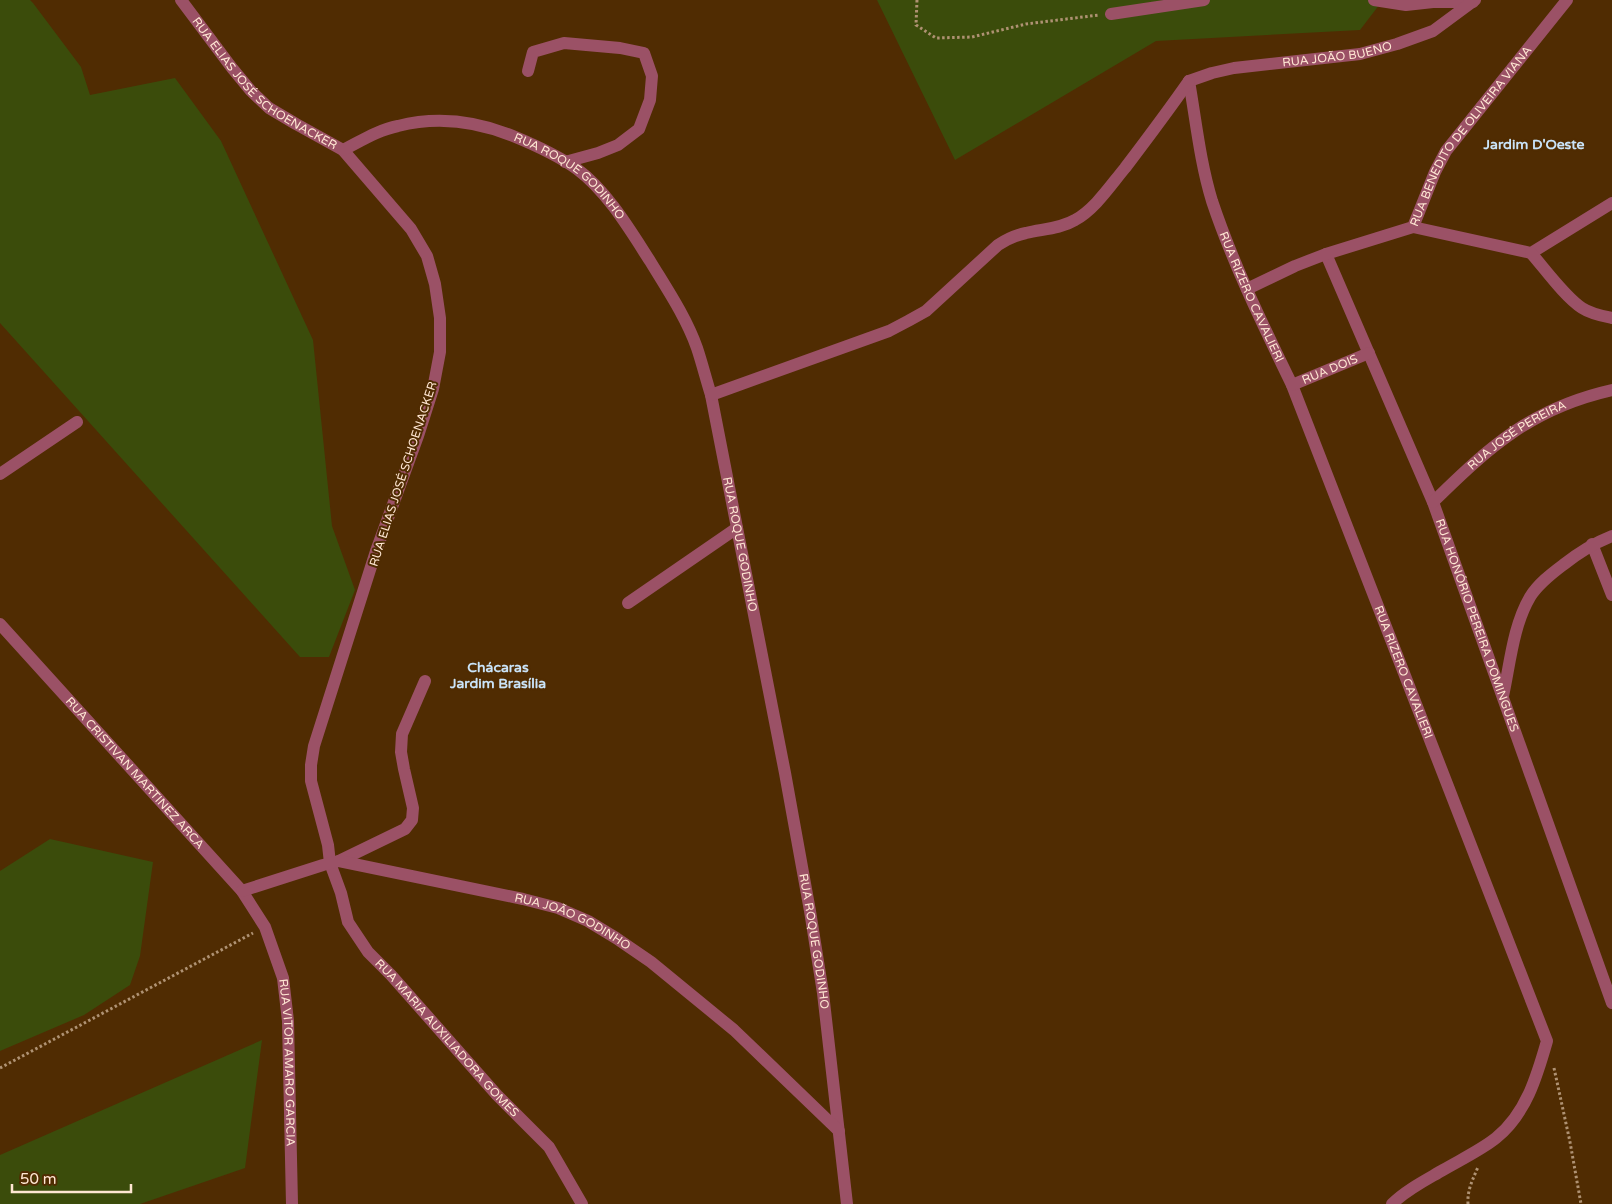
<svg xmlns="http://www.w3.org/2000/svg" width="1612" height="1204" viewBox="0 0 1612 1204" font-family="'Varela Round',sans-serif">
<style>
.green{fill:#3b4c0b}
.lines{fill:none;stroke-linecap:round;stroke-linejoin:round}
.path{stroke:#af9273;stroke-width:3;stroke-dasharray:2.5 2.5;stroke-linecap:butt}
.street{stroke:#9b5166;stroke-width:12}
.labels{text-anchor:middle;dominant-baseline:central;stroke-width:4;stroke-linejoin:round;paint-order:stroke}
.street-label{font-size:12px;fill:#ffe7d3;stroke:#502c02}
.neighbourhood-label{font-size:14px;font-weight:bold;fill:#cae4f9;stroke:#502c02}
</style>
<rect width="100%" height="100%" fill="#502c02"/>
<path class="green" d="M0 0H30L33 3 81 67 90 95 175 78 221 141 313 340 332 526 355 590 329 657H300L0 323Z
M877 0H1383L1360 30 1156 41 955 160Z
M50 839 153 862 140 956 130 985 84 1015 0 1051V871Z
M262 1040 245 1168 140 1204H0V1155Z"/>
<g class="lines">
<path class="path" d="M917 0 916 25 936 38 972 37 1026 24 1099 15
M0 1068 253 933
M1554 1068 1570 1142 1581 1204
M1468 1204C1467 1190 1473 1179 1478 1167"/>
<g class="street">
<path id="s1" d="M181 0 232 68 251 91 269 108 296 124 343 150 411 229 427 256 435 284 440 318V352L433 389 418 436 376 551 314 746 311 765V781L328 845 330 863 341 893 348 922 368 952 391 975 497 1095 549 1147 582 1204"/>
<path d="M1374 0 1406 5 1433 2H1473"/>
<path d="M1111 14 1204 0"/>
<path d="M528 71 533 52 564 43 620 48 644 53 652 76 650 100 639 129 618 145 598 153 565 162"/>
<path id="s2" d="M1189 81C1196 121 1200 162 1212 201 1233 264 1263 325 1292 385L1547 1041C1537 1076 1526 1114 1496 1138 1481 1150 1460 1160 1443 1170 1426 1180 1406 1190 1392 1204"/>
<path id="s3" d="M1189 81 1212 73 1234 68 1360 54 1397 44 1433 31 1475 0"/>
<path id="s4" d="M343 150C361 141 378 130 398 126 437 116 476 121 513 136 535 145 557 155 577 169 607 191 630 230 650 261 667 289 686 317 697 348 702 363 706 379 711 395L785 773 810 911 823 993 847 1204"/>
<path d="M1413 227 1531 253 1612 203"/>
<path d="M1531 253C1545 269 1565 297 1582 308 1591 314 1602 316 1612 318"/>
<path id="s5" d="M1326 254 1433 502 1612 1003"/>
<path id="s6" d="M1247 289 1295 266 1326 254 1413 227 1435 172 1446 151 1567 0"/>
<path id="s7" d="M1292 385 1369 353"/>
<path d="M711 395 889 331 908 321 926 311 998 245C1007 239 1016 235 1026 233 1042 229 1060 229 1075 220 1095 209 1110 186 1125 168 1147 139 1168 111 1189 81"/>
<path d="M0 474 77 422"/>
<path id="s8" d="M1433 502C1490 446 1532 408 1612 390"/>
<path d="M1592 544 1612 595"/>
<path d="M628 603 737 528"/>
<path id="s9" d="M0 624 242 891 265 927 283 978 288 1021 292 1204"/>
<path d="M1503 696C1510 664 1513 626 1530 597 1538 584 1551 574 1563 565 1578 553 1594 543 1612 536"/>
<path d="M339 861 405 829 412 820 413 808 404 769 401 752 402 734 425 681"/>
<path id="s10" d="M242 891 323 865 339 861 523 899 558 908 588 921 616 938 651 962 734 1030 839 1131"/>
</g>
</g>
<g class="labels">
<g class="street-label">
<text stroke="none"><textPath href="#s3" startOffset="151">RUA JOÃO BUENO</textPath></text>
<text stroke="none"><textPath href="#s1" startOffset="120">RUA ELIAS JOSÉ SCHOENACKER</textPath></text>
<text stroke="none"><textPath href="#s6" startOffset="286">RUA BENEDITO DE OLIVEIRA VIANA</textPath></text>
<text stroke="none"><textPath href="#s4" startOffset="248">RUA ROQUE GODINHO</textPath></text>
<text stroke="none"><textPath href="#s2" startOffset="226">RUA RIZERO CAVALIERI</textPath></text>
<text stroke="none"><textPath href="#s7" startOffset="41">RUA DOIS</textPath></text>
<text stroke="none"><textPath href="#s8" startOffset="108">RUA JOSÉ PEREIRA</textPath></text>
<text transform="translate(403 474) rotate(-72)">RUA ELIAS JOSÉ SCHOENACKER</text>
<text stroke="none"><textPath href="#s4" startOffset="668">RUA ROQUE GODINHO</textPath></text>
<text stroke="none"><textPath href="#s5" startOffset="401">RUA HONÓRIO PEREIRA DOMINGUES</textPath></text>
<text stroke="none"><textPath href="#s2" startOffset="631">RUA RIZERO CAVALIERI</textPath></text>
<text stroke="none"><textPath href="#s9" startOffset="201">RUA CRISTIVAN MARTINEZ ARCA</textPath></text>
<text stroke="none"><textPath href="#s10" startOffset="344">RUA JOÃO GODINHO</textPath></text>
<text stroke="none"><textPath href="#s4" startOffset="1072">RUA ROQUE GODINHO</textPath></text>
<text stroke="none"><textPath href="#s1" startOffset="1206">RUA MARIA AUXILIADORA GOMES</textPath></text>
<text stroke="none"><textPath href="#s9" startOffset="542">RUA VITOR AMARO GARCIA</textPath></text>
</g>
<g class="neighbourhood-label">
<text x="1534" y="144">Jardim D'Oeste</text>
<text x="498" y="667">Chácaras<tspan x="498" dy="16">Jardim Brasília</tspan></text>
</g>
</g>
<path d="M12 1184v8h119v-8" fill="none" stroke="#ffe7d3" stroke-width="2.5"/>
<text x="20" y="1184" font-size="15" fill="#ffe7d3" stroke="#502c02" stroke-width="4" paint-order="stroke">50 m</text>
</svg>
